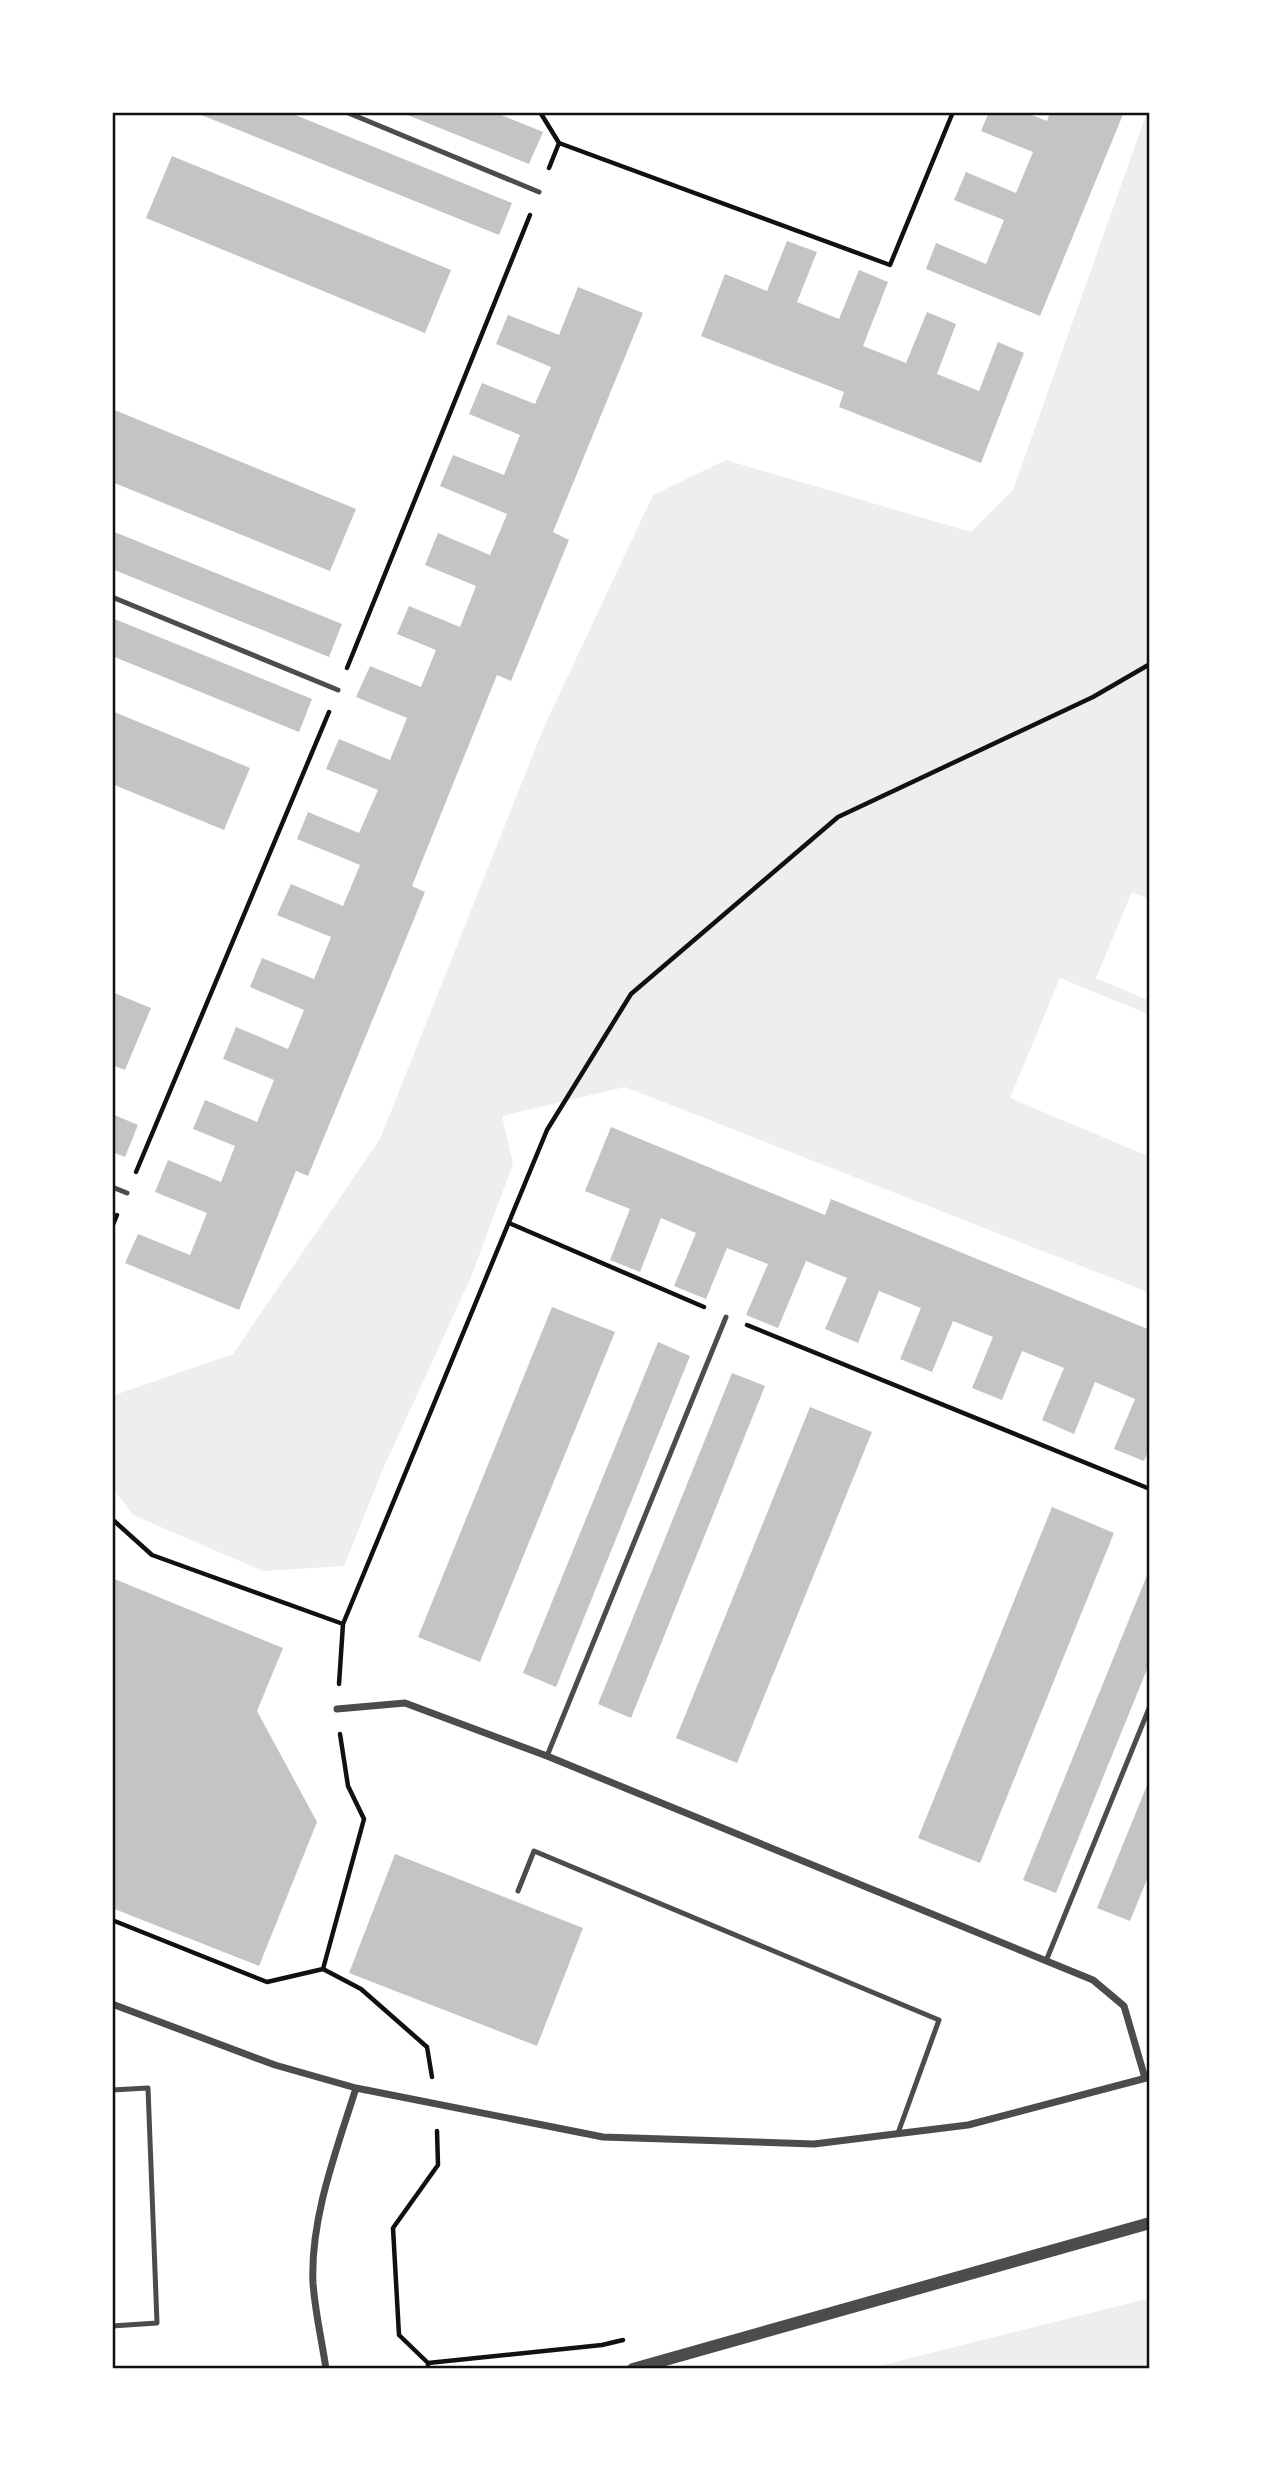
<svg xmlns="http://www.w3.org/2000/svg" width="1262" height="2481" viewBox="0 0 1262 2481" font-family="'Fira Sans Condensed',sans-serif">
<style>
.green{fill:#eee}
.building{fill:#c4c4c4}
.lines{fill:none;stroke-linecap:round;stroke-linejoin:round}
.path{stroke:#111;stroke-width:4.5}
.service{stroke:#4c4c4c;stroke-width:5}
.minor{stroke:#4c4c4c;stroke-width:7}
.tertiary{stroke:#4c4c4c;stroke-width:12}
.neatline{fill:none;stroke:#111;stroke-width:2.5}
</style>
<rect width="100%" height="100%" fill="#fff"/>
<path class="green" d="M1147 112H1150V899L1132 892 1096 978 1150 1001V1015L1060 978 1010 1098 1150 1157V1293L625 1087 502 1116 513 1164 471 1277 383 1469 344 1566 263 1571 133 1515 112 1487V1396L233 1354 380 1139 544 727 653 495 726 460 971 532 1013 490Z
M1150 2298V2369H867Z"/>
<path class="building" d="M194 112H288L512 203 499 235Z
M400 112H494L543 132 529 164Z
M989 112H1024L1047 121 1050 112H1124L1040 316 926 269 936 243 986 264 1004 220 954 200 966 172 1016 193 1033 152 981 131Z
M172 156 451 270 425 333 146 218Z
M787 241 817 252 797 302 839 319 859 270 888 282 863 346 906 363 927 312 956 324 937 374 979 391 998 342 1024 353 981 463 839 407 844 392 701 336 725 274 767 291Z
M578 287 643 313 553 532 569 540 511 681 497 675 412 886 425 892 396 963 308 1176 296 1171 239 1310 125 1263 138 1234 190 1255 207 1213 155 1192 168 1160 221 1182 235 1146 193 1129 205 1100 257 1122 274 1080 223 1059 236 1027 288 1049 304 1010 250 987 262 958 314 979 331 937 277 915 291 884 343 906 360 865 297 839 308 812 359 833 378 790 326 769 339 739 390 760 407 718 356 697 370 666 421 687 436 650 397 634 409 606 460 627 476 586 425 565 438 533 490 555 507 514 440 486 453 455 504 475 520 435 469 414 482 383 535 404 551 367 496 344 508 315 559 335Z
M112 409 356 509 330 571 112 482Z
M112 531 342 624 329 657 112 569Z
M112 618 312 699 299 732 112 656Z
M112 711 250 768 224 830 112 784Z
M112 992 151 1008 125 1070 112 1065Z
M112 1114 138 1125 125 1157 112 1152Z
M611 1127 825 1215 831 1199 1150 1330V1446L1144 1461 1114 1449 1135 1399 1095 1382 1074 1434 1042 1420 1064 1368 1022 1351 1002 1400 972 1388 993 1337 953 1321 932 1372 900 1359 921 1308 879 1291 858 1343 825 1329 847 1278 806 1261 778 1328 746 1315 768 1264 727 1248 706 1299 674 1286 696 1233 661 1218 640 1272 610 1260 630 1209 585 1191Z
M552 1307 615 1332 480 1662 418 1637Z
M658 1342 690 1356 556 1687 523 1673Z
M732 1373 765 1386 631 1718 598 1704Z
M810 1407 872 1432 737 1763 676 1738Z
M1052 1507 1114 1533 980 1863 918 1838Z
M1150 1568V1662L1056 1893 1023 1880Z
M112 1578 283 1648 257 1711 317 1822 259 1966 112 1908Z
M1150 1778V1872L1130 1921 1097 1908Z
M395 1854 583 1928 537 2046 349 1973Z"/>
<g class="lines">
<path class="path" d="M540 112 559 143 890 265 953 112
M549 168 559 143
M347 668 530 215
M136 1172 329 712
M509 1223 704 1307
M112 1227 117 1215
M747 1325 1150 1489
M112 1519 152 1555 343 1624
M339 1684 343 1624 547 1130 631 994 838 817 1093 697 1150 664
M340 1734 348 1786 364 1819 323 1969 361 1989 427 2047 432 2077
M112 1920 267 1982 323 1969
M428 2363 399 2335 393 2228 438 2165 437 2131
M428 2369V2363L602 2345 623 2340"/>
<path class="service" d="M346 112 539 192
M112 597 338 690
M112 1187 127 1193
M547 1756 726 1317
M518 1891 534 1851 939 2020 898 2133
M1046 1961 1150 1706
M112 2090 148 2088 157 2323 112 2326"/>
<path class="minor" d="M337 1709 405 1703 547 1756 1093 1980 1124 2006 1145 2078
M112 2004 275 2065 356 2088 603 2137 814 2144 968 2125 1150 2077
M326 2369C322 2341 315 2312 313 2283 310 2218 337 2149 356 2088"/>
<path class="tertiary" d="M633 2369 1150 2223"/>
</g>
<rect width="1262" height="2481" fill="none" stroke="#ffffff" stroke-width="228"/>
<rect x="114" y="114" width="1034" height="2253" class="neatline"/>
</svg>
